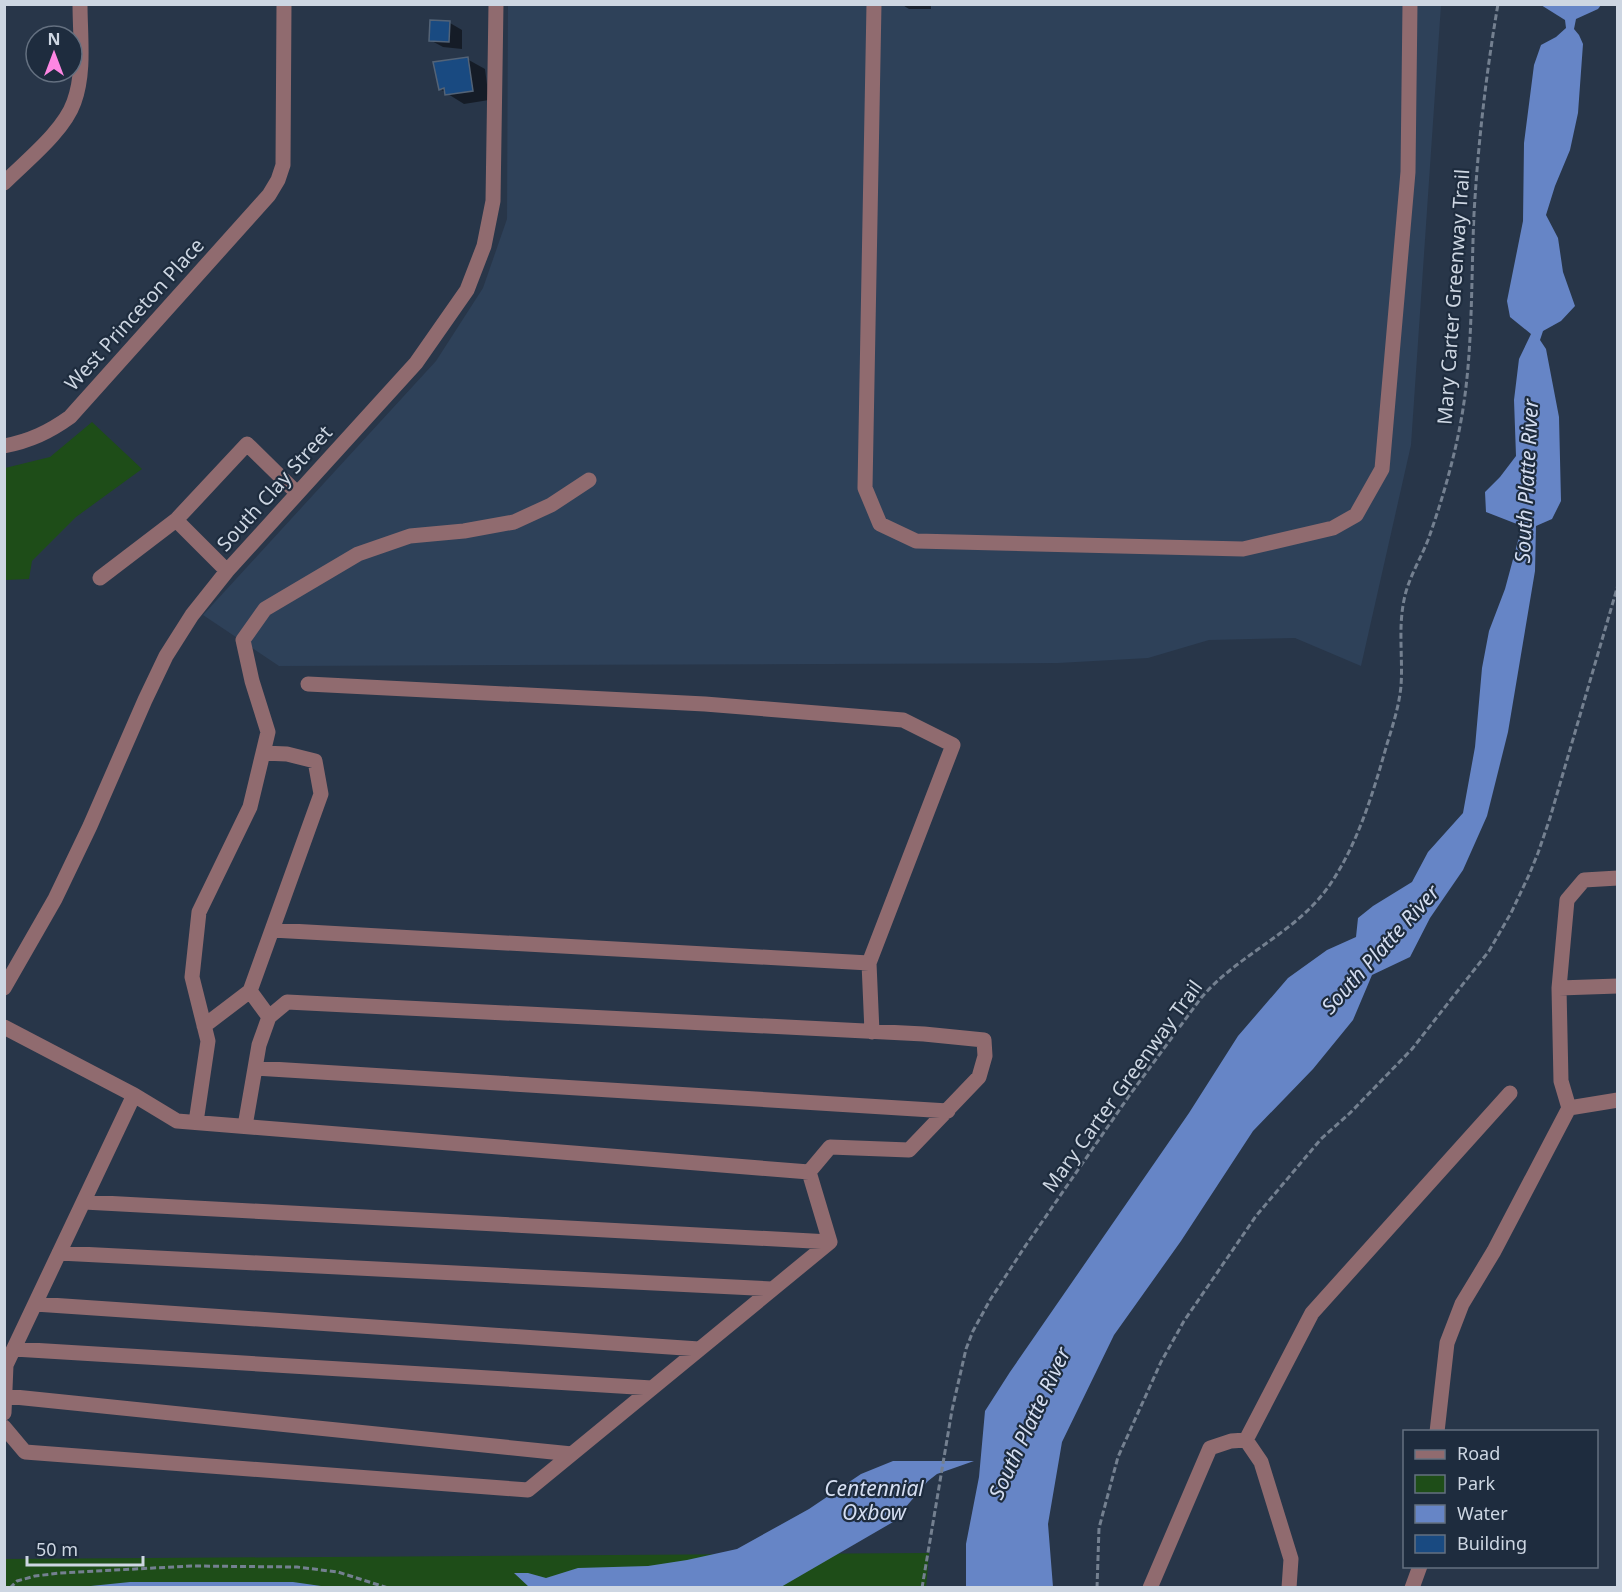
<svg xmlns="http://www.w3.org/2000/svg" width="1622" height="1592" viewBox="0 0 1622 1592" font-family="'Noto Sans',sans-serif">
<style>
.built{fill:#2e4159}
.green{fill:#1e4d18}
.water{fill:#6685c6}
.shadow{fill:#0007}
.building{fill:#194a81;stroke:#536377;stroke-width:1.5}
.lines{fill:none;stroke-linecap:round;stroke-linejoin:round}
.path{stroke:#748090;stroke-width:3;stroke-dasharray:6 3;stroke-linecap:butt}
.minor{stroke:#906b6f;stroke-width:15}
.labels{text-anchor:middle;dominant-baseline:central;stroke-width:4.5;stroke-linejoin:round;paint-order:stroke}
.street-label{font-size:20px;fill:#cdd6e2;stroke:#1e2c3e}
.water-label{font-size:21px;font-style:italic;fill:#d5def1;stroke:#1e2c3e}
</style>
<rect width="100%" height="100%" fill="#283649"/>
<path class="built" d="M508 5H1441L1411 445 1361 666 1295 638 1209 640 1148 658 1058 663 279 666 203 615 436 361 483 288 507 219Z"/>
<path class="green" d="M92 422 142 469 76 517 32 561 29 579 5 580V468L50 457Z
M929 1553 926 1588H5L4 1559Z"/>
<path class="water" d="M1541 5H1601L1598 9 1576 19 1574 29 1579 35 1583 44 1578 113 1570 150 1555 186 1546 215 1558 238 1563 272 1575 306 1561 321 1543 331 1540 340 1546 349 1559 417 1561 501 1552 519 1536 526 1535 571 1508 732 1487 816 1463 870 1430 918 1410 957 1372 975 1353 1020 1313 1069 1253 1131 1181 1241 1114 1335 1062 1442 1048 1524 1053 1587H966V1544L979 1477 985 1411 1010 1372 1189 1113 1238 1036 1288 978 1327 950 1356 937 1358 918 1373 906 1412 882 1428 852 1463 813 1475 747 1482 668 1489 631 1505 589 1522 526 1486 512 1485 492 1500 477 1516 456 1514 400 1519 359 1531 334 1510 317 1507 301 1523 221 1524 143 1534 65 1541 45 1556 37 1566 28 1565 20Z
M893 1461H974L937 1474 928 1481 893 1522 781 1587H529L514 1573H528L546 1578 578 1568 648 1566 687 1560 737 1549 809 1509 861 1474Z
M130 1582H293L328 1587H81Z"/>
<path class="shadow" d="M901 4H931V9H909Z
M450 23 462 30V49L443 47 430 40Z
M467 59 485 69 489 100 464 104 440 89Z"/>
<path class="building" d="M430 20 450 21 449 42 429 41Z
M468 57 473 91 445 95 444 88 439 90 433 62Z"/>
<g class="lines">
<path class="path" d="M10 1588 17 1581 35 1576 60 1573 191 1566 297 1567 338 1572 388 1588
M922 1588 952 1410 966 1349 973 1331 990 1300 1024 1248 1129 1096 1201 998C1240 952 1300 932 1333 880 1359 840 1374 790 1387 744 1393 725 1399 706 1401 686 1403 658 1398 629 1404 600 1408 579 1420 560 1428 540 1443 498 1456 453 1463 409 1473 345 1471 279 1474 214 1478 144 1486 74 1498 4
M1097 1588 1099 1528 1118 1457 1161 1362 1184 1321 1256 1216 1321 1139 1350 1113 1412 1049 1489 951 1511 913 1529 875 1538 853 1550 818 1618 585"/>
<path class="minor" d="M874 4 865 488 880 524 916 541 1243 549 1333 528 1356 515 1382 469 1408 172 1410 4
M4 183C26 161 64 131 74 102 85 72 80 36 80 4
M4 446C30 441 49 432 70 417L269 195 278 180 283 165 284 4
M227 571 176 520 247 444 297 493
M100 578 176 520
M308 684 705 704 903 720 953 745 869 963 872 1032
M1618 878 1584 880 1567 900 1559 988 1618 986
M272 930 869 963
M4 988 55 899 90 826 145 700 166 656 192 615 227 571 416 363 467 290 484 246 493 201 496 4
M1559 988 1561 1081 1569 1108
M250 991 269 1017
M204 1026 250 991 321 794 315 761 287 754 263 753
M4 1027 134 1095 177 1121 809 1172
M255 1068 948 1111
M196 1122 208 1041 192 977 199 912 250 807 268 732 252 681 243 640 265 609 358 554 410 536 464 531 514 522 551 505 589 480
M84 1202 830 1242
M59 1253 772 1289
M35 1304 699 1349
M14 1349 652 1388
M5 1396 572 1454
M4 1413 6 1365 134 1095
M4 1427 25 1452 528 1490 830 1242 809 1172 830 1147 909 1150 979 1077 985 1056 984 1040 924 1034 287 1002 269 1017 259 1045 245 1126
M1437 1432 1447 1343 1462 1304 1494 1251 1569 1108 1618 1100
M1246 1440 1312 1313 1510 1093
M1150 1588 1210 1448 1231 1441 1246 1440 1261 1462 1291 1559 1289 1588
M1412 1588 1420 1566"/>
</g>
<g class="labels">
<g class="street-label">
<text transform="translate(1453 297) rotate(-86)">Mary Carter Greenway Trail</text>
<text transform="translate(134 314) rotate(-48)">West Princeton Place</text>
<text transform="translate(274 488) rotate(-48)">South Clay Street</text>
<text transform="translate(1122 1086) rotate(-54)">Mary Carter Greenway Trail</text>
</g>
<g class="water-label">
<text transform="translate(1526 481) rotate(-87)">South Platte River</text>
<text transform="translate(1380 949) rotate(-48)">South Platte River</text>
<text transform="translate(1029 1423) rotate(-65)">South Platte River</text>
<text x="874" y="1488">Centennial<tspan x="874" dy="24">Oxbow</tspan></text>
</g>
</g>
<rect width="1622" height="1592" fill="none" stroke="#cdd6e2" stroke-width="12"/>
<rect x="1403" y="1430" width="195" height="138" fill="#1e2c3e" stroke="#647080" stroke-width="1.5"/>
<rect x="1415" y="1450" width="30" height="9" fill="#906b6f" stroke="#647080" stroke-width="1.5"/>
<text x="1457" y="1460" font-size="18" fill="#cdd6e2">Road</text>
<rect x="1415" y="1475" width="30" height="18" fill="#1e4d18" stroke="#647080" stroke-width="1.5"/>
<text x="1457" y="1490" font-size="18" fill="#cdd6e2">Park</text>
<rect x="1415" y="1505" width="30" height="18" fill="#6685c6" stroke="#647080" stroke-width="1.5"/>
<text x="1457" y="1520" font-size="18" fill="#cdd6e2">Water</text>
<rect x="1415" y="1535" width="30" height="18" fill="#194a81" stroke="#647080" stroke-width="1.5"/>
<text x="1457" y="1550" font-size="18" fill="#cdd6e2">Building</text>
<g transform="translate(54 54)"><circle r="28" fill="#1e2c3e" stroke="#647080" stroke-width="1.5"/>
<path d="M0-4.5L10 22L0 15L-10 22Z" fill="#fd86e2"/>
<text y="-9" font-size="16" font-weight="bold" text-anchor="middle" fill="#cdd6e2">N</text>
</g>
<path d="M27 1556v9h116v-9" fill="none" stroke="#cdd6e2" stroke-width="3"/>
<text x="36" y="1556" font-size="18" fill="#cdd6e2" stroke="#1e2c3e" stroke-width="4.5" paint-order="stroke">50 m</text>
</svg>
